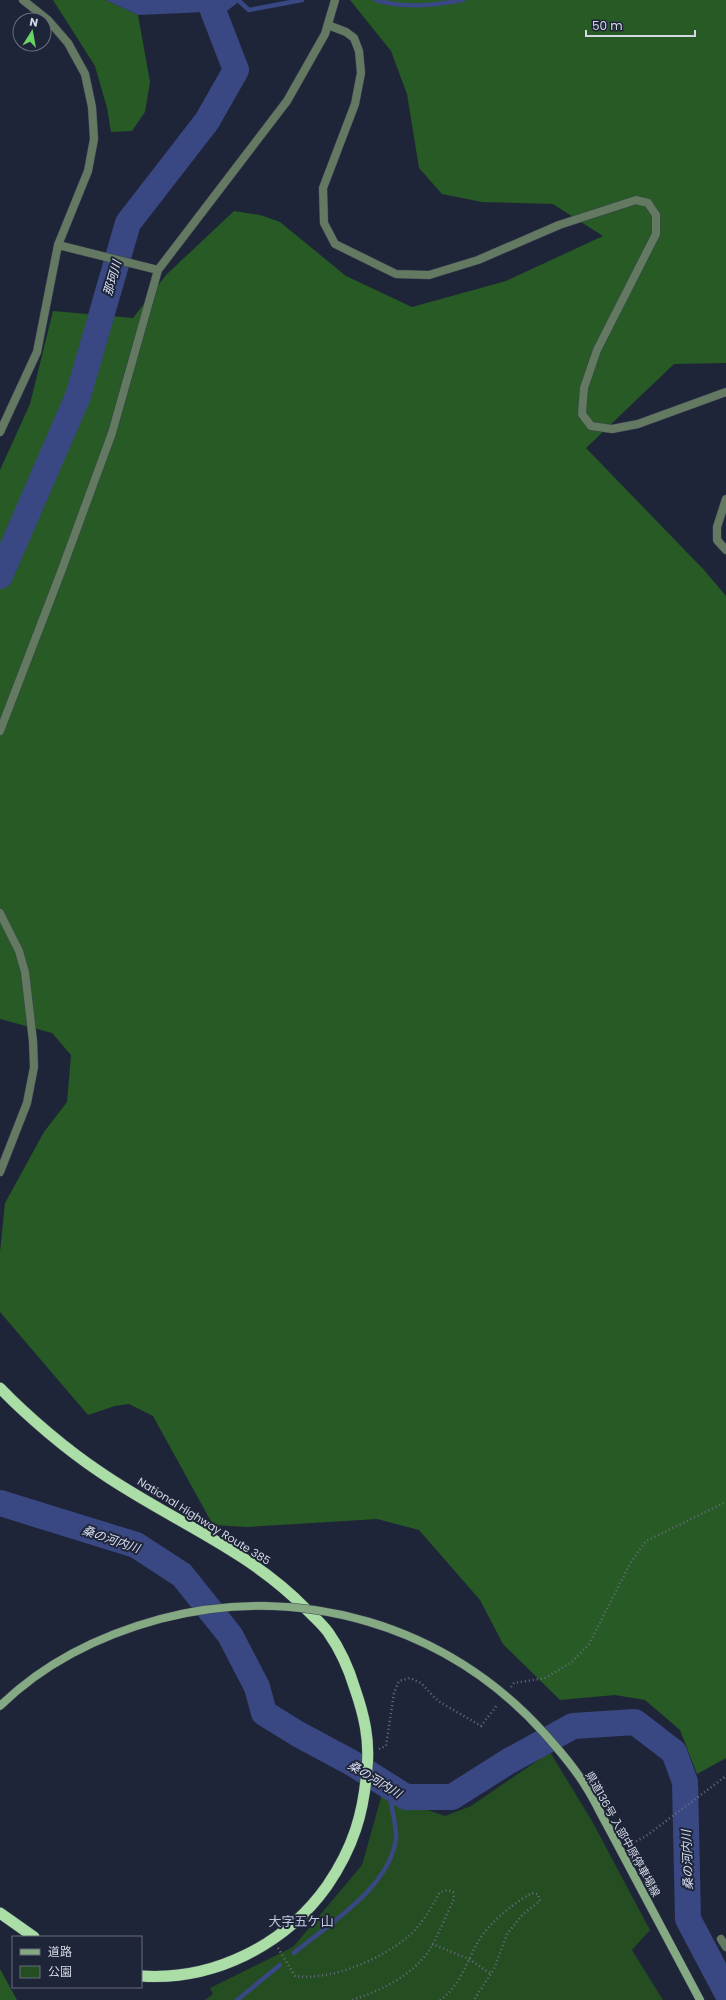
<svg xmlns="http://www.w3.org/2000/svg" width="726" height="2000" viewBox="0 0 726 2000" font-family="Poppins,'Noto Sans JP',sans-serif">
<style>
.green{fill:#244d22}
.forest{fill:#275a24}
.water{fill:#394883}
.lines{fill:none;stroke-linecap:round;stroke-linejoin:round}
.stream{stroke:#394883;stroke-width:4.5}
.river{stroke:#394883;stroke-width:26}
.minor-casing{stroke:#3c4254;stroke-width:9}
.secondary-casing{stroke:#3c4254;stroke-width:9}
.trunk-casing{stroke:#3c4254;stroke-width:12}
.path{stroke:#676d7d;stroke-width:2.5;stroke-dasharray:1 3;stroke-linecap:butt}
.minor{stroke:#637961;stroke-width:8}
.secondary{stroke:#85a982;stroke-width:8}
.trunk{stroke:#abdea6;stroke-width:11}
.secondary-bridge-casing{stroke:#3c4254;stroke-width:9;stroke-linecap:butt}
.secondary-bridge{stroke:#85a982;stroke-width:8}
.labels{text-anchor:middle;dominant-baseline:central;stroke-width:4;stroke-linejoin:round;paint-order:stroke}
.street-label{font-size:11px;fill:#d3d8e4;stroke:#1f2538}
.water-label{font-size:12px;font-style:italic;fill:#dae0f3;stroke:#1f2538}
.quarter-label{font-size:13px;fill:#bfc7e1;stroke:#1f2538}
</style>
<rect width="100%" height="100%" fill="#1f2538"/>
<path class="green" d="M550 1752 592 1821 650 1930 632 1950 663 2000H205L213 1994 210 1988 293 1947 362 1865 382 1794 445 1816 471 1806Z"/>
<path class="forest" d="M53 0H106L138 15 150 82 145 112 132 131 111 132 107 108 95 66Z
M350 0H726V363L674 364 586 448 704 570 726 596V1758L697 1774 680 1730 645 1700 615 1695 560 1700 503 1644 480 1600 419 1530 377 1519 247 1527 213 1525 153 1416 129 1404 115 1406 88 1415 0 1312V1252L5 1203 44 1132 67 1102 71 1055 52 1033 0 1019V470L30 404 53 311 133 318 166 275 234 211 260 215 280 222 346 276 412 307 506 281 603 236 553 204 482 202 442 194 419 168 407 94 391 51Z
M0 1969 17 2000H0Z"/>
<path class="water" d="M106 0H241L227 11 138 15Z"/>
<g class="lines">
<path class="stream" d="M238 0 249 10 302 0
M376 0C405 9 434 5 463 0
M294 1953C330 1923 389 1888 396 1839 397 1828 390 1798 387 1785
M237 2000 280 1965"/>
<path class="river" d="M0 576 78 396 128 223 207 121 236 70 209 0
M0 1503 136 1545 182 1575 230 1635 257 1687 264 1713 298 1734 352 1763 406 1797H452L509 1761 573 1726 635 1722 674 1752 685 1782 688 1919 726 1991"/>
<g class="minor-casing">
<path id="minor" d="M328 25 346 32 354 38 359 51 361 73 355 104 323 188 324 223 335 244 396 274 429 275 478 260 559 225 636 200 648 203 656 215V234L597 350 584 388 582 414 591 426 612 429 638 424 726 392
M58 245 158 270
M0 432 37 352 58 245 88 171 94 139 92 107 85 74 68 43 48 20 23 0
M726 499 717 527V540L726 550
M0 731 61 572 112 433 158 270 287 101 325 34 335 0
M0 913 19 951 25 972 33 1041 34 1067 27 1103 0 1172
M721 1939 726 1947"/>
</g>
<g class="secondary-casing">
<path id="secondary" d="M607 1825 700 2000"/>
</g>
<g class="trunk-casing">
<path id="trunk" d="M0 1388C28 1417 67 1450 100 1472 168 1519 248 1549 306 1609 313 1616 322 1624 328 1632 340 1649 349 1669 355 1689 364 1715 370 1740 367 1768 364 1813 353 1848 327 1886 285 1945 214 1981 141 1976
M0 1913 34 1937"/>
</g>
<path class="path" d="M511 1687 514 1683 545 1678 571 1663 589 1644 631 1562 646 1541 726 1502
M379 1749 386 1746 394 1693 399 1681 410 1678 421 1683 438 1701 481 1726 498 1704
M629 1845 646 1836 726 1776
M432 1944 469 1959 491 1974
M278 1948 295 1976C332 1981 382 1959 410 1935 422 1924 432 1907 440 1892L448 1890 453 1892 454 1899C446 1915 439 1934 430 1949 414 1975 380 1991 352 2000
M440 2000C459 1988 467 1961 478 1942 490 1922 512 1904 532 1893L538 1894 540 1901 523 1914 507 1934 494 1969 474 2000"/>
<use href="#minor" class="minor"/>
<use href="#secondary" class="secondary"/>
<use href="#trunk" class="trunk"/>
<g class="secondary-bridge-casing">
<path id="secondary-bridge" d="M0 1706C44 1663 101 1635 160 1619 300 1582 447 1625 544 1733 559 1750 575 1768 586 1787 594 1799 600 1813 607 1825"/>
</g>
<use href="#secondary-bridge" class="secondary-bridge"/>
</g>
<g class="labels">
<g class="street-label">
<text transform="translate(204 1521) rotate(32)">National Highway Route 385</text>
<text transform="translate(623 1834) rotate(61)">県道136号 入部中原停車場線</text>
</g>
<g class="water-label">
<text transform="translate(112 278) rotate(-74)">那珂川</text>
<text transform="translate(111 1539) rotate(19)">桑の河内川</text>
<text transform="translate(375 1779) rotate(31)">桑の河内川</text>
<text transform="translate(687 1860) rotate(-92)">桑の河内川</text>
</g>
<g class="quarter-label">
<text x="301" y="1921">大字五ケ山</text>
</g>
</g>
<rect x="12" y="1936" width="130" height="52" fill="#1f2538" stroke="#676d7d"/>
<rect x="20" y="1949" width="20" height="6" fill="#85a982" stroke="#676d7d"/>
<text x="48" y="1956" font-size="12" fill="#d3d8e4">道路</text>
<rect x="20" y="1966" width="20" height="12" fill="#244d22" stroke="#676d7d"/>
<text x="48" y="1976" font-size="12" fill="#d3d8e4">公園</text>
<g transform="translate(32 32) rotate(11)"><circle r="19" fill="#1f2538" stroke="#676d7d"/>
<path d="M0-3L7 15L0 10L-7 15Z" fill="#69d364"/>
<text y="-6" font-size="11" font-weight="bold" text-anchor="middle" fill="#d3d8e4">N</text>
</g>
<path d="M586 30v6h109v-6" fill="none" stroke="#d3d8e4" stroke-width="2"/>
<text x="592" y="30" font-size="12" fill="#d3d8e4" stroke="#1f2538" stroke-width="3" paint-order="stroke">50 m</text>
</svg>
